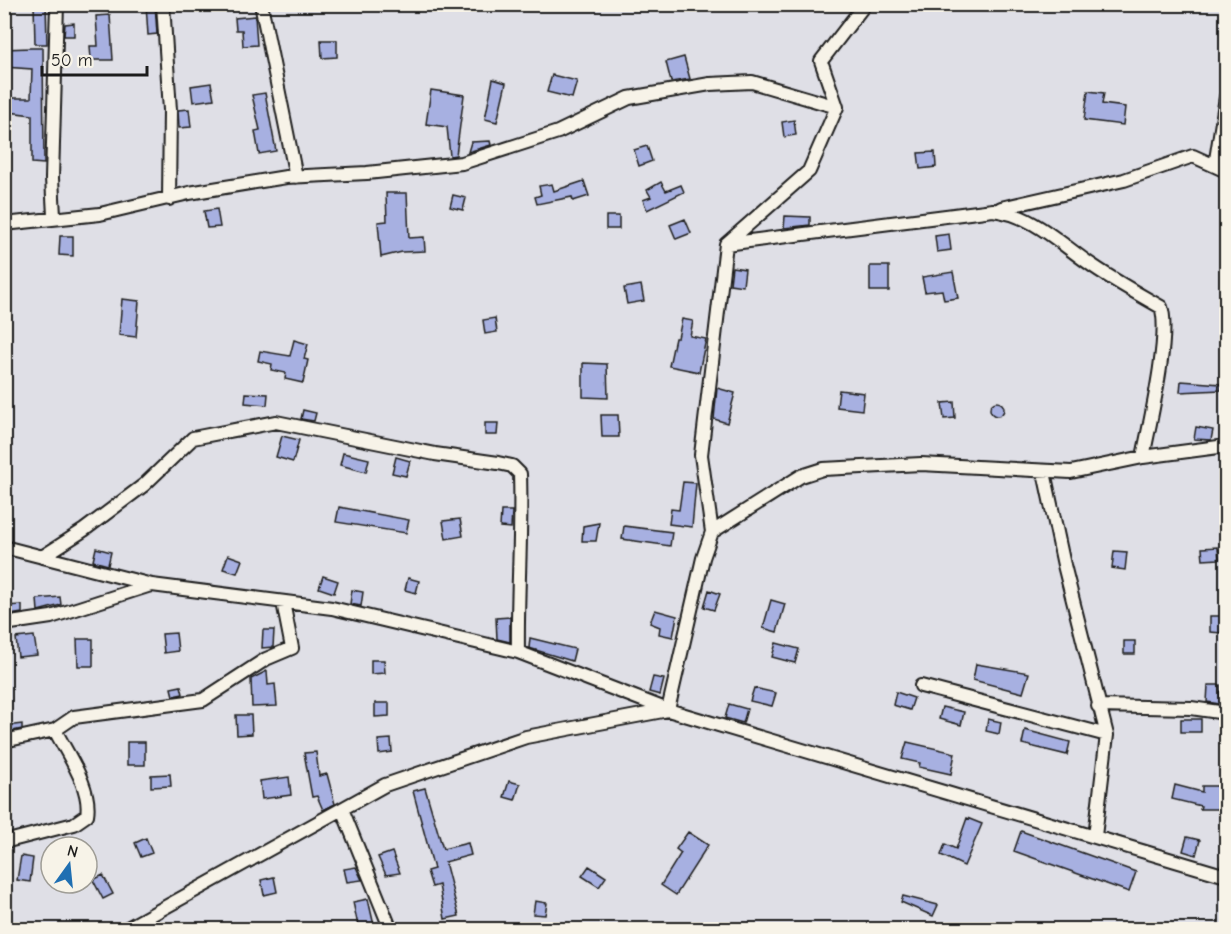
<svg xmlns="http://www.w3.org/2000/svg" width="1231" height="934" viewBox="0 0 1231 934" font-family="'Comic Neue',sans-serif">
<style>
.building{fill:#a7b0e1;stroke:#1c1c1c;stroke-width:1.5}
.lines{fill:none;stroke-linecap:round;stroke-linejoin:round}
.minor-casing{stroke:#1c1c1c;stroke-width:16}
.minor{stroke:#f7f3e8;stroke-width:12}
</style>
<rect width="100%" height="100%" fill="#dfdfe6"/>
<filter id="ink" filterUnits="userSpaceOnUse"><feTurbulence type="fractalNoise" baseFrequency=".0167" numOctaves="2"/><feDisplacementMap in="SourceGraphic" scale="12" xChannelSelector="R" yChannelSelector="G"/><feConvolveMatrix kernelMatrix="1 2 1 2 8 2 1 2 1" color-interpolation-filters="sRGB"/></filter>
<g filter="url(#ink)">
<path class="building" d="M34 4H46L47 44H35Z
M146 4H155L157 34 148 35Z
M110 15 113 60H91L90 46H98L96 16Z
M255 16 257 45 243 46 242 30H236L235 18Z
M74 23V36H64L65 24Z
M321 40H337V57L322 58Z
M31 48H43L44 164 32 163V115L9 112 10 98H31L32 69 4 67V49Z
M684 57 690 79 671 82 666 62Z
M552 75 577 81 572 98 547 92Z
M493 79 506 83 497 122 485 119Z
M211 83 214 99 193 102 191 86Z
M431 90 464 95 456 155 450 156 447 127 426 124Z
M1088 91 1104 93 1102 104 1125 107 1123 125 1084 120Z
M265 93 276 151 259 154 255 131 260 130 252 95Z
M189 109 191 127 179 128 178 110Z
M794 120 796 135 784 137 782 122Z
M490 141 491 145 468 152 471 142Z
M647 146 652 161 639 166 634 150Z
M935 152 936 167 920 169 918 153Z
M584 181 589 196 573 201 572 197 537 204 535 197 541 195 539 186 552 184 554 191Z
M661 182 666 191 681 185 684 192 647 210 643 200 651 197 647 190Z
M386 193H407L409 238 424 237 425 251 402 252 381 257 378 222 387 221Z
M453 195 466 198 463 210 450 207Z
M217 209 220 227 207 228 204 211Z
M606 216H619V229H606Z
M785 216 810 217V225L784 228Z
M685 219 691 233 676 239 670 225Z
M949 234 951 250 937 252 935 236Z
M60 236H73V256L59 255Z
M870 266H889V291H870Z
M732 267 745 269 743 286 730 284Z
M953 272 958 298 944 300 942 290 925 292 922 277Z
M641 285 644 301 627 304 624 288Z
M122 299 139 301 136 337 119 335Z
M495 318 497 332 485 334 483 320Z
M682 319 693 321 690 336 706 339 699 372 669 366 675 338H678Z
M294 340 308 344 304 359 308 360 303 383 285 379 286 373 271 370 272 364 258 361 260 351 290 356Z
M583 363 607 364 608 398 583 397Z
M1181 381 1221 384V390L1180 392Z
M717 388 735 393 727 423 714 419Z
M839 390 864 393 862 410 837 407Z
M246 393 268 394 267 405 245 403Z
M990 409a7 7 0 1 1 14 0a7 7 0 1 1-14 0Z
M954 402 955 418 944 419 942 403Z
M303 410 316 413 314 421 301 419Z
M601 415H618L619 437H602Z
M485 423H498L497 435H485Z
M1196 427 1213 430 1211 440 1194 439Z
M282 436 299 440 293 462 276 457Z
M343 453 369 459 366 472 340 465Z
M396 457 410 461 406 476 392 473Z
M683 482 696 483 692 527 669 524 671 509 679 510Z
M339 507 409 520 406 533 336 522Z
M501 511H512L511 528 500 527Z
M460 519 463 536 446 539 443 521Z
M599 523 596 541H582L583 526Z
M624 526 672 532 670 546 622 539Z
M1218 547 1219 559 1203 560 1202 548Z
M96 548 111 552 108 565 93 561Z
M1114 551 1127 552 1125 570 1112 568Z
M228 555 242 560 237 573 223 569Z
M323 576 338 581 334 593 319 588Z
M408 578 419 581 416 593 405 590Z
M352 590 363 592 361 606 350 604Z
M709 590 720 594 714 610 704 607Z
M60 597 61 605 38 611 37 599Z
M771 600 785 604 777 632 763 628Z
M22 605V613L4 616V606Z
M655 610 677 616 673 637 659 634 660 627 650 623Z
M1210 616H1222V633L1210 632Z
M510 617V642L497 639 496 618Z
M263 630H274L273 647 262 648Z
M176 633 178 651 164 653 162 634Z
M34 636 37 655 18 657 16 638Z
M530 638 575 649 572 661 529 648Z
M77 639H93V666H78Z
M1124 641H1135V654H1124Z
M776 643 799 649 795 663 772 657Z
M371 660H384L385 673 371 674Z
M976 664 1029 673 1023 693 973 680Z
M267 671 268 685 275 684 277 706 252 707 251 679Z
M653 677 664 679 660 695 649 692Z
M1208 685H1220V704L1207 702Z
M181 686 183 694 173 696 171 688Z
M754 688 776 693 772 706 750 701Z
M896 692 914 698 910 710 893 705Z
M375 703H389V716L375 717Z
M729 704 747 709 743 723 725 718Z
M942 707 964 712 961 725 939 719Z
M236 715H251L252 734 237 735Z
M988 719 1001 722 999 734 986 731Z
M1181 719H1201V732H1181Z
M22 724V729L8 732 7 726Z
M1025 730 1070 742 1067 755 1022 744Z
M391 739 392 752 379 754 378 740Z
M127 742H145V765H127Z
M907 742 955 753 951 774 919 767 920 763 902 759Z
M316 752 319 776 327 774 335 804 323 810 317 796 312 797 304 753Z
M170 774 171 786 151 787V775Z
M289 777 291 795 262 799 260 781Z
M509 781 520 784 515 800 504 797Z
M1175 785 1202 792V786H1218L1219 809H1200L1201 806 1172 799Z
M425 788 443 849 468 843 471 855 445 862 459 916 445 919 439 885 432 887 427 871 434 869 413 791Z
M967 818 982 824 964 866 941 855 945 844 956 849Z
M1021 831 1136 872 1129 892 1014 851Z
M688 832 708 845 676 895 661 885 681 853 676 849Z
M1187 837 1200 840 1196 855 1183 851Z
M146 838 152 853 141 857 135 843Z
M392 852 400 873 386 875 378 857Z
M21 856 33 858 30 882 17 880Z
M589 866 606 877 599 887 582 876Z
M356 867 362 880 347 882 344 869Z
M103 875 113 894 103 899 93 880Z
M274 877 277 892 264 895 261 880Z
M903 896 938 905 933 916 901 902Z
M368 899 375 930H359L353 902Z
M535 901 547 903 545 915 533 914Z"/>
<g class="lines">
<g class="minor-casing">
<path id="minor" d="M163 4 170 110 169 199
M261 4 296 177
M1215 166 1226 97
M1001 208 1124 180 1193 156 1226 171
M54 216 52 178 57 4
M4 224 100 214 189 193 286 177 367 173 462 163 558 132 629 98 710 84 752 82 837 107
M726 244 993 210C1034 215 1060 244 1093 266 1115 281 1138 294 1161 307 1171 333 1149 427 1143 457
M1044 472 1064 565 1107 735 1095 836
M712 532 801 476 823 469 921 464 1071 472 1143 457 1226 446
M4 547 152 585 332 608 518 652 668 710 1226 876
M42 557 84 530 144 485 193 438 276 422 435 454 498 463 512 466 520 474C522 534 517 593 518 652
M4 624 51 617 151 585
M921 686 1107 735
M1098 706 1191 708 1226 713
M4 741 55 730 74 717 203 700 266 659 292 648 283 602
M342 809 391 930
M4 842 74 824 87 815C92 788 67 754 55 730
M124 930 385 785 526 737 668 710 703 558 712 532 701 455 726 244 809 171 837 107 821 61 865 4"/>
</g>
<use href="#minor" class="minor"/>
</g>
</g>
<rect width="1231" height="934" fill="none" stroke="#f7f3e8" stroke-width="24"/>
<rect x="12" y="12" width="1207" height="910" fill="none" stroke="#1c1c1c" stroke-width="2" filter="url(#ink)"/>
<g transform="translate(69 865) rotate(15)"><circle r="28" fill="#f7f3e8" stroke="#9f9d96" stroke-width="1.5"/>
<path d="M0-4.5L10 22L0 15L-10 22Z" fill="#1f6fb2"/>
<text y="-9" font-size="16" font-weight="bold" text-anchor="middle" fill="#1c1c1c">N</text>
</g>
<path d="M42 66v9h105v-9" fill="none" stroke="#1c1c1c" stroke-width="3"/>
<text x="51" y="66" font-size="18" fill="#1c1c1c" stroke="#f7f3e8" stroke-width="4.5" paint-order="stroke">50 m</text>
</svg>
